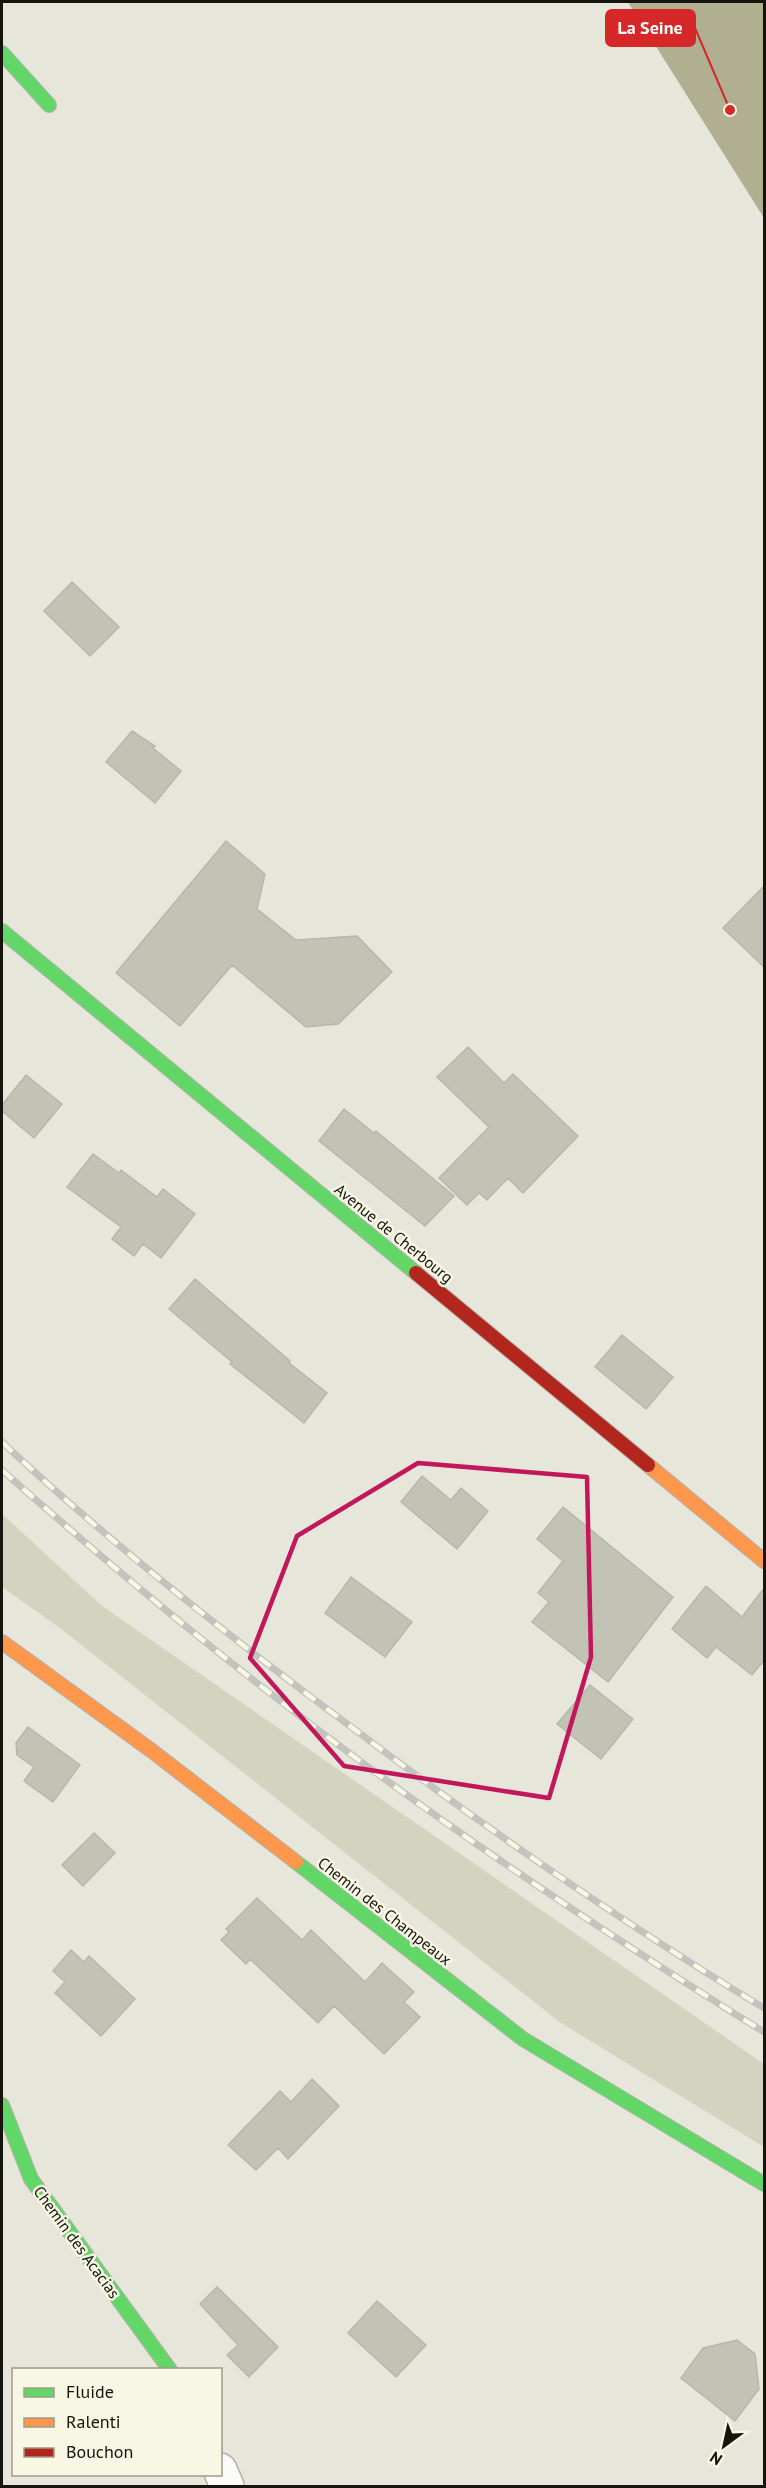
<svg xmlns="http://www.w3.org/2000/svg" width="766" height="2488" viewBox="0 0 766 2488" font-family="'PT Sans',sans-serif">
<style>
.green{fill:#d3d3bf}
.water{fill:#b0af91}
.building{fill:#c2c2b5;stroke:#b7b7af;stroke-width:1.5}
.lines{fill:none;stroke-linecap:round;stroke-linejoin:round}
.street-casing{stroke:#b2b2aa;stroke-width:36}
.fast-casing{stroke:#b2b2aa;stroke-width:16}
.slow-casing{stroke:#b2b2aa;stroke-width:16}
.jam-casing{stroke:#b2b2aa;stroke-width:16}
.street{stroke:#fbfbfa;stroke-width:33}
.fast{stroke:#63d668;stroke-width:14}
.slow{stroke:#ff974d;stroke-width:14}
.jam{stroke:#b3261e;stroke-width:14}
.rail-casing{stroke:#c2c2bf;stroke-width:7}
.rail{stroke:#f7f7e4;stroke-width:4.5;stroke-dasharray:14;stroke-linecap:butt}
.marked{fill:none;stroke:#c2185b;stroke-width:4.5;stroke-linejoin:round}
.labels{text-anchor:middle;dominant-baseline:central;stroke-width:5;stroke-linejoin:round;paint-order:stroke}
.street-label{font-size:16px;fill:#15140e;stroke:#f7f7e4}
.leader{fill:none;stroke:#d62828;stroke-width:2}
.callout-dot{fill:#d62828;stroke:#f7f7e4;stroke-width:2}
.callout{fill:#d62828;stroke:#d62828;stroke-width:2}
.callout-label{font-size:18px;text-anchor:middle;font-weight:bold;fill:#fff}
</style>
<rect width="100%" height="100%" fill="#e6e6db"/>
<path class="green" d="M2 1514 102 1606 764 2064V2147L561 2023 60 1628 2 1587Z"/>
<path class="water" d="M628 2H764V218Z"/>
<path class="building" d="M72 582 119 627 90 656 44 611Z
M132 731 155 746 153 748 181 771 155 803 106 762Z
M226 841 265 874 257 909 296 940 357 936 392 972 338 1024 306 1027 232 965 180 1026 116 973Z
M765 885V968L723 928Z
M468 1047 504 1083 513 1074 578 1136 523 1193 508 1178 487 1200 479 1193 467 1205 439 1178 489 1127 437 1077Z
M26 1075 62 1104 34 1138 2 1111V1105Z
M344 1109 374 1133 376 1131 454 1196 425 1226 319 1141Z
M93 1154 119 1173 121 1170 157 1197 163 1189 195 1214 161 1258 143 1244 134 1256 112 1239 121 1227 67 1187Z
M195 1279 290 1361 289 1363 327 1393 304 1423 230 1364 232 1362 169 1309Z
M622 1335 673 1377 646 1409 595 1367Z
M422 1476 451 1500 461 1488 488 1511 457 1549 401 1502Z
M563 1507 673 1597 608 1682 532 1622 549 1602 538 1593 563 1561 537 1539Z
M351 1577 412 1622 385 1657 325 1613Z
M706 1586 742 1617 765 1587V1659L752 1675 716 1647 707 1658 672 1629Z
M590 1685 633 1719 601 1759 557 1724Z
M28 1727 80 1765 53 1802 24 1781 34 1767 17 1755 16 1743Z
M94 1833 115 1853 83 1886 62 1865Z
M257 1898 302 1940 311 1930 365 1982 382 1963 414 1992 404 2002 420 2017 384 2054 334 2006 318 2023 250 1959 246 1964 221 1940 229 1932 226 1929Z
M71 1950 84 1962 89 1956 135 1999 101 2036 55 1993 65 1982 53 1971Z
M312 2079 339 2106 288 2159 278 2148 256 2170 228 2145 280 2091 291 2102Z
M217 2287 278 2347 249 2377 227 2355 238 2345 200 2304Z
M377 2301 426 2345 396 2377 348 2333Z
M737 2340 755 2354 759 2389 735 2421 681 2378 703 2348Z"/>
<g class="lines">
<g class="street-casing">
<path id="street" d="M220 2470 227 2486"/>
</g>
<g class="fast-casing">
<path id="fast" d="M2 53 49 105
M2 931 416 1273
M296 1862 523 2039 764 2184
M2 2105 31 2179 170 2370"/>
</g>
<g class="slow-casing">
<path id="slow" d="M648 1465 764 1561
M2 1642 152 1751 296 1862"/>
</g>
<g class="jam-casing">
<path id="jam" d="M416 1273 648 1465"/>
</g>
<use href="#street" class="street"/>
<use href="#fast" class="fast"/>
<use href="#slow" class="slow"/>
<use href="#jam" class="jam"/>
<g class="rail-casing">
<path id="rail" d="M2 1442C110 1543 227 1635 346 1723 481 1825 620 1921 764 2008
M2 1470C80 1539 160 1607 243 1672 409 1803 585 1921 764 2032"/>
</g>
<use href="#rail" class="rail"/>
</g>
<path class="marked" d="M418 1463 587 1477 591 1657 549 1798 344 1766 250 1658 297 1536Z"/>
<g class="labels">
<g class="street-label">
<text transform="translate(394 1233) rotate(39)">Avenue de Cherbourg</text>
<text transform="translate(385 1911) rotate(38)">Chemin des Champeaux</text>
<text transform="translate(77 2242) rotate(54)">Chemin des Acacias</text>
</g>
</g>
<path class="leader" d="M730 110L695 28"/>
<circle class="callout-dot" cx="730" cy="110" r="6"/>
<rect class="callout" x="606" y="10" width="89" height="36" rx="6"/>
<g class="callout-label">
<text x="650" y="34">La Seine</text>
</g>
<rect width="766" height="2488" fill="none" stroke="#15140e" stroke-width="6"/>
<rect x="12" y="2368" width="210" height="108" fill="#f7f7e4" stroke="#9d9c8e" stroke-width="1.5"/>
<rect x="24" y="2388" width="30" height="9" fill="#63d668" stroke="#9d9c8e" stroke-width="1.5"/>
<text x="66" y="2398" font-size="18" fill="#15140e">Fluide</text>
<rect x="24" y="2418" width="30" height="9" fill="#ff974d" stroke="#9d9c8e" stroke-width="1.5"/>
<text x="66" y="2428" font-size="18" fill="#15140e">Ralenti</text>
<rect x="24" y="2448" width="30" height="9" fill="#b3261e" stroke="#9d9c8e" stroke-width="1.5"/>
<text x="66" y="2458" font-size="18" fill="#15140e">Bouchon</text>
<g transform="translate(724 2446) rotate(213)" stroke="#f7f7e4" stroke-width="4.5" paint-order="stroke">
<path d="M0-4.5L10 22L0 15L-10 22Z" fill="#15140e"/>
<text y="-9" font-size="16" font-weight="bold" text-anchor="middle" fill="#15140e">N</text>
</g>
</svg>
